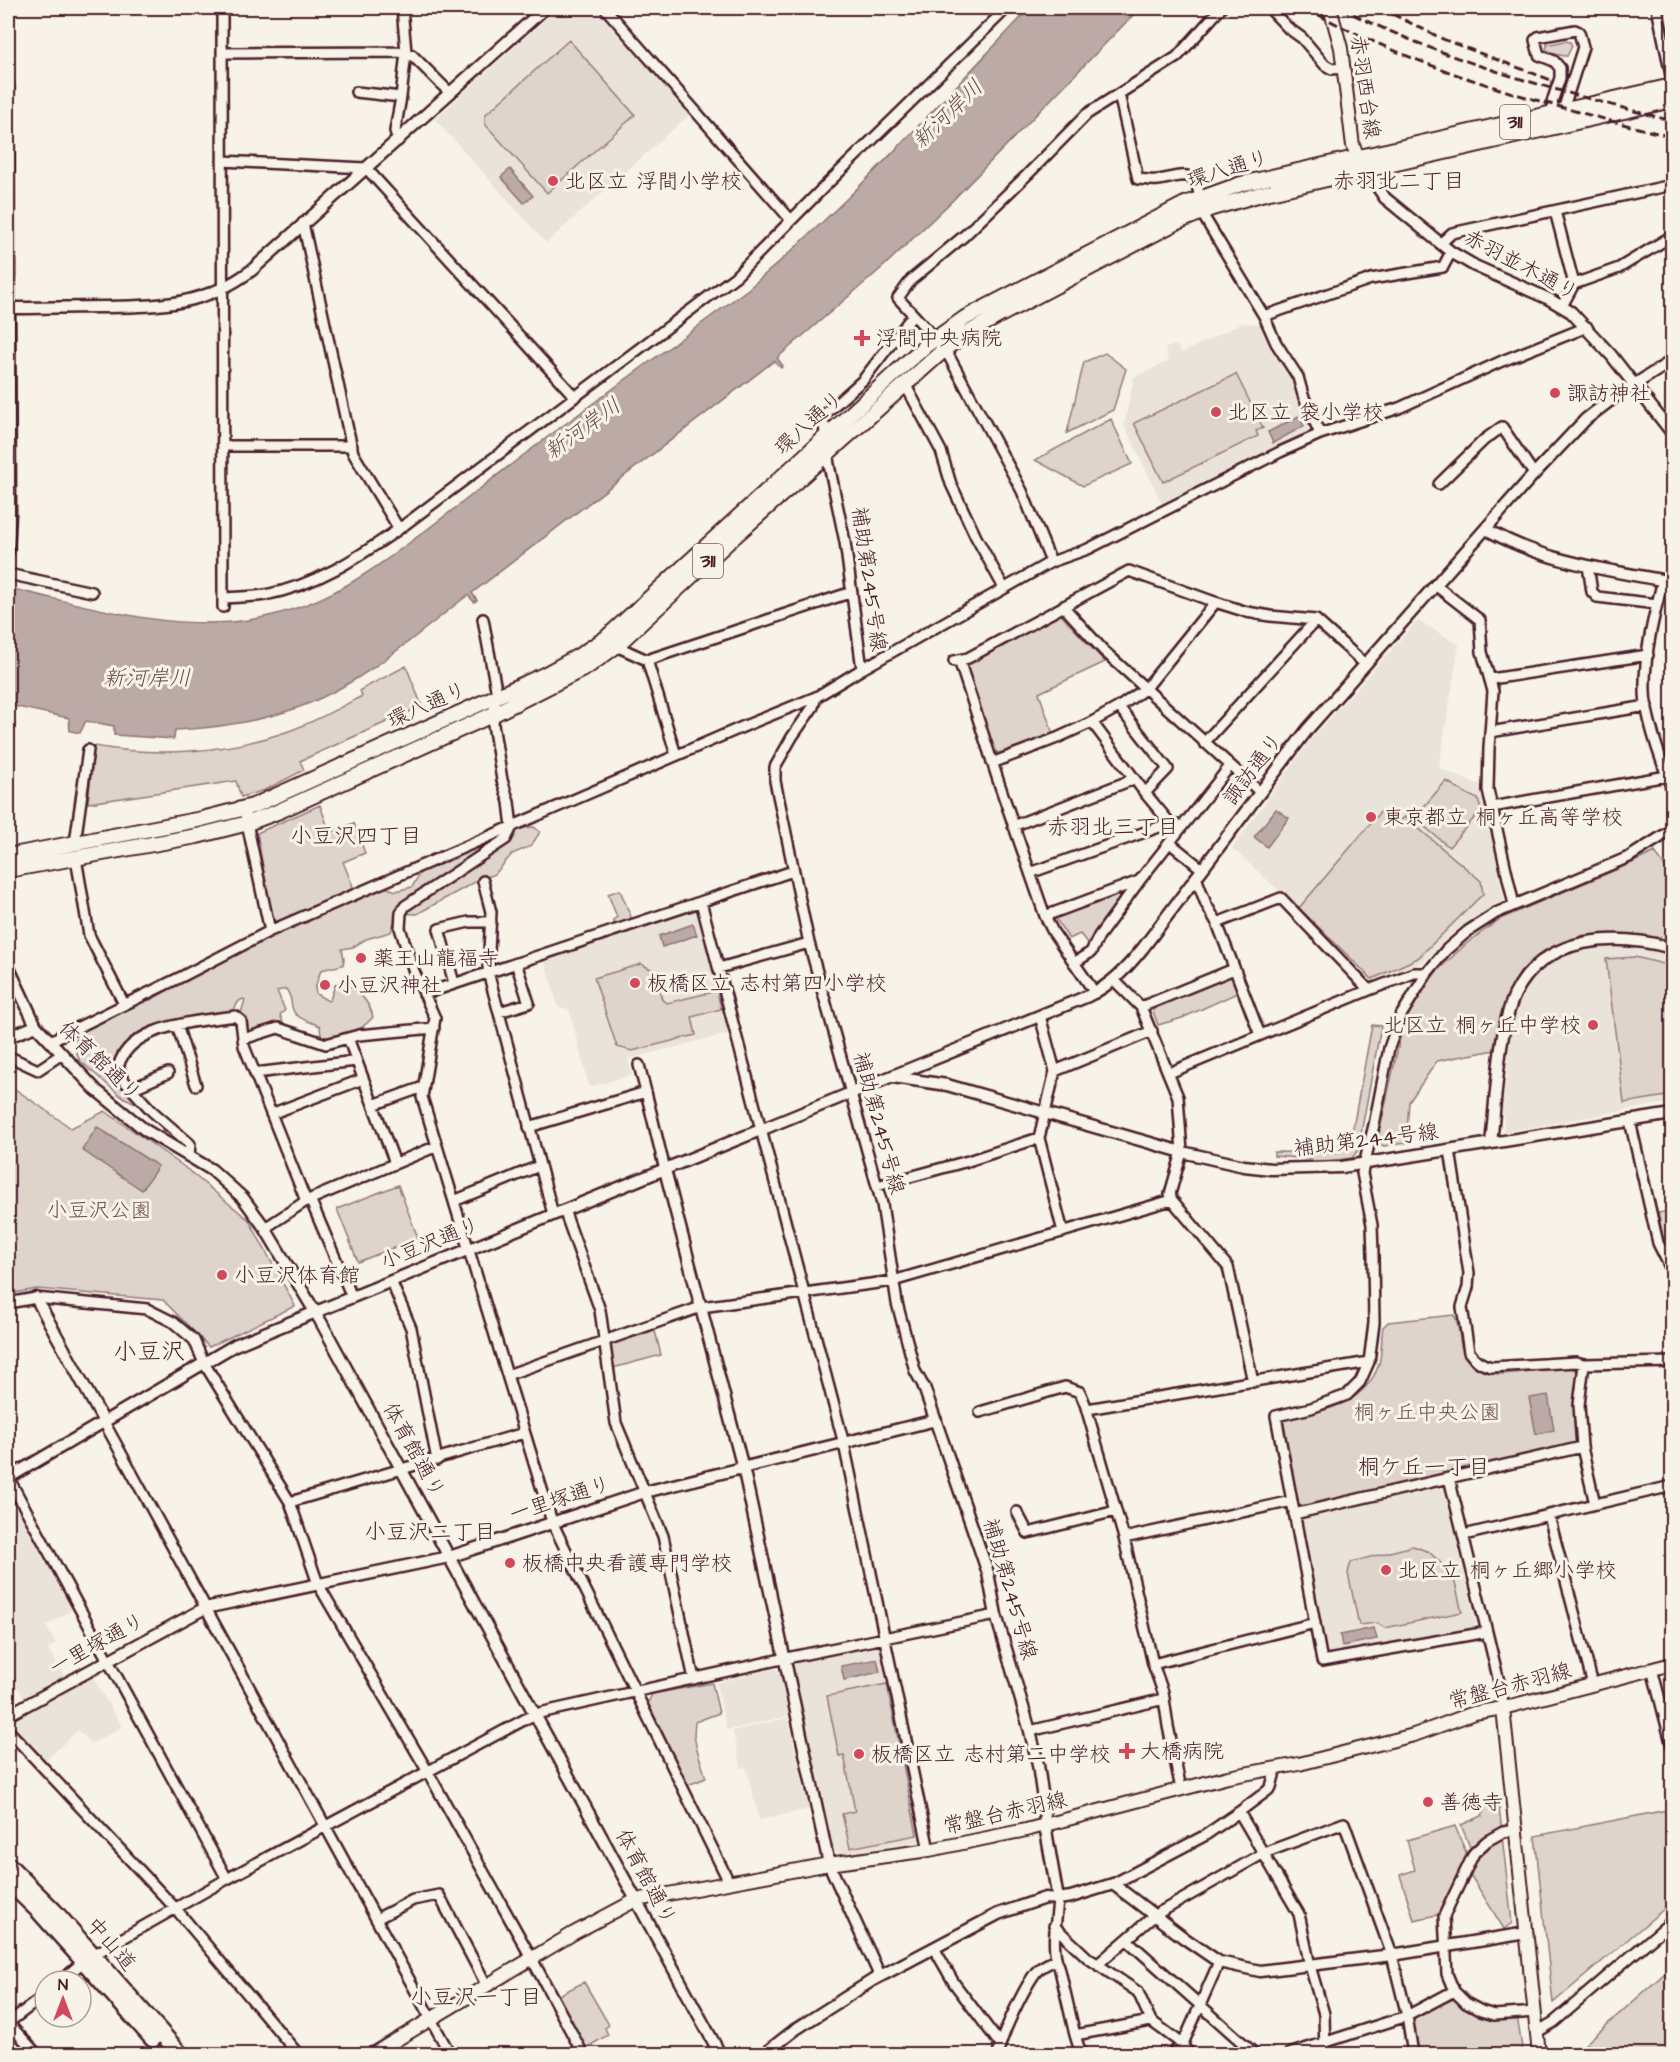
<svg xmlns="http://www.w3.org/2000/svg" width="1680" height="2062" viewBox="0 0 1680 2062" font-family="'Architects Daughter','Klee One',sans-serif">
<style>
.built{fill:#eae3da}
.green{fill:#ded4cc;stroke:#947a7c;stroke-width:1.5}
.water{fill:#bcaaa7;stroke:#8e7275;stroke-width:1.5}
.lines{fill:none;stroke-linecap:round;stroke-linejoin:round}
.minor-casing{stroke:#4a1f2b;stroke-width:14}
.tertiary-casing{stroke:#4a1f2b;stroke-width:15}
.secondary-casing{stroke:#4a1f2b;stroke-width:16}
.primary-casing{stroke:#4a1f2b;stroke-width:18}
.trunk-casing{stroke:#4a1f2b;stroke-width:20}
.minor{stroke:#f7f3e8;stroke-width:9}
.tertiary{stroke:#f7f3e8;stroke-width:10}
.secondary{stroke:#f7f3e8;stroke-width:12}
.primary{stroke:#f7f3e8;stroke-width:14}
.trunk{stroke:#f7f3e8;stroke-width:15}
.rail{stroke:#4a1f2b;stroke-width:3;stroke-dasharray:9 4.5;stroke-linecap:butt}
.poi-dot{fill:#d1495b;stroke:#f7f3e8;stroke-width:2}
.labels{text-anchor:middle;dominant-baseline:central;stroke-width:6;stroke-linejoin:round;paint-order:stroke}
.shield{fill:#f7f3e8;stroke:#7e5f64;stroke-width:1.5}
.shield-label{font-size:20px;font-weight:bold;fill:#4a1f2b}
.street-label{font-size:21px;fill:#4a1f2b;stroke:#f7f3e8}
.poi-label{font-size:21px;fill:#4a1f2b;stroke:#f7f3e8;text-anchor:start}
.park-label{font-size:21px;fill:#6f4c53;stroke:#f7f3e8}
.water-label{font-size:22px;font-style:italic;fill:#6c4950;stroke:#f7f3e8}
.neighbourhood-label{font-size:22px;fill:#4a1f2b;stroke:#f7f3e8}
.quarter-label{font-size:24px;fill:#4a1f2b;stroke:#f7f3e8}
</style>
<rect width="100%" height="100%" fill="#f7f3e8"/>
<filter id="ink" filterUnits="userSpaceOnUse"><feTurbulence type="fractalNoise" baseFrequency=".0167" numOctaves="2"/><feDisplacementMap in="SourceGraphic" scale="12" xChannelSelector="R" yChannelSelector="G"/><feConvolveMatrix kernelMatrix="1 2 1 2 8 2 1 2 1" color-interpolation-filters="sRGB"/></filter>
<g filter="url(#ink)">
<path class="built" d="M557 8H596L689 115 546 243 435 119Z
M1242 323 1262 324 1294 383 1299 400 1312 426 1311 430 1162 504 1124 424 1134 377 1169 361 1165 350 1166 348 1176 345 1182 353Z
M1418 620 1459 645 1439 768 1469 781 1482 785 1504 900 1500 905 1450 935 1424 962 1370 984 1298 908 1232 848 1311 739Z
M695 909 700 912 731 1033 628 1059 632 1075 589 1087 569 1009 558 1007 544 958Z
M1629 945 1672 954V1102L1504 1132 1503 1105 1510 1041 1516 1009 1527 981 1544 966 1564 955 1596 948Z
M1439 1486 1444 1489 1476 1622 1474 1629 1325 1656 1300 1518Z
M8 1494 73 1609 46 1626 56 1643 48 1649 65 1678 34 1695 39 1705 92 1676 122 1727 91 1744 78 1730 44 1762 12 1727V1720L35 1707 30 1697 25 1699 8 1672Z
M879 1645 882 1648 924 1835 918 1842 839 1854 834 1851 808 1738 793 1741 809 1809 759 1820 746 1767 741 1768 733 1731 788 1718 792 1735 807 1732 793 1667 797 1663Z
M774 1668 781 1674 788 1716 727 1730 716 1683Z"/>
<path class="green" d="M569 40 635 115 547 193 485 124V115Z
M1565 41 1570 42 1572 46 1567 56H1563L1546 50 1547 45Z
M1105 353 1126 369 1113 410 1067 433 1084 362Z
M1236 374 1263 428 1256 431 1258 436 1163 482 1134 423Z
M1111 419 1132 464 1083 486 1035 460Z
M1060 614 1105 662 1039 693 1053 734 999 753 994 751 965 664Z
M406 666 422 706 300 761 304 770 265 790 241 797 236 781 88 803 94 746C157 757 225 753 286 732 313 723 337 709 362 696L360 690Z
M1446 781C1457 787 1466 795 1478 799L1481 810 1449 847 1414 818Z
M320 805 330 833 354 823 365 853 343 862 354 889 278 922 272 919 257 833Z
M1382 810 1398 822 1405 817 1481 881 1483 894 1418 958 1372 979 1299 908Z
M534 827 540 832 531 846 512 854 495 874 475 882 417 914 397 913 391 932 366 939 353 947 342 949 344 959 343 965 321 970 315 988 316 994 328 1001 330 1000 335 985 340 982C355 986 370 1002 373 1017 361 1031 340 1041 321 1037L320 1026C314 1023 297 1019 294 1012 289 1003 294 1000 286 989L277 991 285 1010 280 1015 287 1031 243 1039 239 1019 245 1000 243 999 239 1001 231 1014 165 1023 127 1046 125 1065 137 1102 135 1103 121 1096 80 1061 75 1049 76 1040 82 1031 100 1022 110 1019 140 1002 151 1000 193 975 233 956 240 950 257 942H262L267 936 303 920V922L307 923C318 908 342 902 360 899L367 892 382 886 396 891 412 887 424 866 478 844 496 842 522 828Z
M1655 852 1672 878V943L1624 934 1583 935 1544 951 1520 972 1503 1012 1495 1050 1437 1061 1409 1102 1406 1143 1384 1146 1377 1143 1404 1020 1436 972 1466 944 1500 919 1634 862Z
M620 890 633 922 616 928 613 920 617 917 608 894Z
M1120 892 1121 895 1088 944 1080 934 1069 939 1054 916Z
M1635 957 1672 966V1095L1624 1103 1606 959Z
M641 964 655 971 662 1000 667 1003 717 991 721 1009 692 1017 696 1035 632 1051 617 1047 594 978Z
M1230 975 1233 977 1238 990 1235 994 1182 1018 1158 1025 1153 1011 1154 1008Z
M1372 1025 1381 1026 1358 1150 1352 1158 1311 1163V1159L1274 1156V1152L1339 1153 1340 1132 1352 1133Z
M8 1084 71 1128 105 1111 183 1166 249 1220 295 1306 209 1347 163 1300 37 1289 8 1294Z
M398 1185 418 1238 358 1262 337 1209Z
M1672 1211V1220L1668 1221 1669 1244 1663 1237 1658 1213Z
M1454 1315C1462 1328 1457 1347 1467 1359 1493 1394 1558 1354 1579 1372L1576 1443 1304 1508 1299 1506 1282 1423 1284 1419C1322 1411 1365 1406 1379 1364 1382 1352 1381 1339 1383 1327L1388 1322Z
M655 1331 661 1355 613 1368 610 1348 613 1343Z
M1413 1546 1429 1552 1445 1567H1451L1462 1612 1385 1628 1377 1623 1359 1625 1348 1573 1351 1562Z
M712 1683 719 1713 695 1722 694 1734 696 1746 706 1778 688 1785 648 1703 652 1694Z
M887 1684 917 1835 850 1848 842 1814 855 1811 844 1755 839 1756 827 1696Z
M1498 1801 1502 1830 1472 1852 1461 1825 1482 1816 1486 1805Z
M1672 1809V1902L1553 2003 1535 1836Z
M1455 1826 1468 1857 1441 1914 1414 1920 1400 1875 1415 1870 1407 1840Z
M1502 1836 1512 1923 1504 1929 1469 1873C1477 1852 1483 1847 1502 1836Z
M1672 1967V2054H1574Z
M584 1982 609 2025 605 2028 608 2035 581 2051 553 1998Z
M1454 1999C1477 2018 1488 2019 1517 2016L1523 2054H1417L1413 2016Z"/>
<path class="water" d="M1030 8H1140L952 201 884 266 777 358 783 366 781 368 774 361 472 593 477 600 474 602 468 595C417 634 366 681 305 705 263 721 220 728 175 730L174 739 114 735V726L86 721 80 733 70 731 69 718 8 705V588C86 605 168 632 249 620 322 608 368 574 425 531 460 505 494 477 529 451 602 396 676 343 748 289 850 203 939 104 1030 8Z
M510 169 533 196 524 203 501 177Z
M1299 416 1304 426 1273 443 1268 432Z
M1276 809 1289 818 1267 847 1254 837Z
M693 924 697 935 662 947 659 936Z
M97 1127 158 1166 142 1190 82 1150Z
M1548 1395 1554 1430 1536 1434 1529 1398Z
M1374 1628 1377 1639 1342 1646 1340 1635Z
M877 1659 880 1672 844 1680 841 1666Z"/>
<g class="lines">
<g class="minor-casing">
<path id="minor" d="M222 8 223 607
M605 8 791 220
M1269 8 1288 28 1302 38 1325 65 1332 69 1344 68
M1657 8 1672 80
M1575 30 1579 32 1583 47 1558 126 1552 102 1560 78V68L1554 61 1539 55 1535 40 1538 37Z
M222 53 406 52 412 55 450 93
M356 92 401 97
M1119 94 1138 179C1144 179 1151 181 1158 180 1171 179 1184 171 1196 180L1204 217 1264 316 1276 343 1298 377 1303 395 1320 434
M398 141 395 131 401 97 406 52 402 8
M222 161 366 168 575 397
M1555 211 1574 284
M303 223 353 453 399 529
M1441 243 1452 233 1672 185
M1562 306 1574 284 1619 268 1672 236
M1264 316 1371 279 1443 267 1451 252
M905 384 941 451 951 484 976 537 1004 588
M223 446H352
M1439 484 1484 440 1502 427 1534 474
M1051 562 1022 491 945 349 898 298 911 280 964 236 1028 174 1087 114 1177 57 1221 8
M1588 566 1592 592 1597 597 1657 604
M8 574 92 592
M1663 580C1654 615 1644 654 1645 690 1645 718 1662 763 1672 789
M1435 585 1480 620 1482 652 1493 691 1489 748 1488 790 1514 905
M223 598C237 597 252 597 265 595 317 585 357 558 399 529L736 276 826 185 1007 8
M1063 606 1104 651 1260 792
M483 619 496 689 493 724 502 780 509 802 512 827 506 839 405 906 401 913 400 928 413 969 435 1018 422 1097 552 1522 729 1882
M616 646 647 660 852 592
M647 660 676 755
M959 660 999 783 1045 916 1053 932 1095 993
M954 661 968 658 1129 571 1212 601 1247 612 1270 616 1316 620 1365 664
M862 669 845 542 829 465 823 418 827 412 863 380 913 315
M1491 679 1648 655
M816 697 813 707 792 737 775 767V781L809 943 882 1204 897 1303 915 1371 924 1387
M1119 707 1168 769 1145 793
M1092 722 1145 793 1175 829
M1490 732 1647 706
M1204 743 1316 620
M992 763 1057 738 1092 722 1119 707 1146 688 1215 603
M1492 807 1667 776
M244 809 270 931
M1013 826 1134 779
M75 843 88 750
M1170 843 1202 869
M76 858 89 935 124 1004
M1030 873 1162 826 1183 825
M1196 877 1206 904 1217 923 1260 1035
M483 881 491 912 488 972 553 1214
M701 902 844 1444 929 1850
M1045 916 1139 881
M1217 923 1281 898 1369 990
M1074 963 1091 952 1099 936 1140 880 1230 766
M719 968 809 943
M1114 980 1141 1007 1178 1097 1182 1152 1170 1194 1172 1200 1228 1267 1253 1382
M454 983 439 929 469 922H491
M424 994 793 871
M1141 1007 1234 969
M499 1012 529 1003 516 963
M1040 1016 1055 1071 1039 1138 1063 1232
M177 1025 196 1085
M348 1038 395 1163
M243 1039 278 1028 326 1044 359 1035 434 1028
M50 1041 183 976 270 931 747 725 816 697 862 669 1051 562 1088 549 1280 452 1320 434 1399 408 1502 361 1587 327
M8 1056 38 1070 62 1054
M639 1065 646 1092
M1055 1071 1152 1031
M255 1073 356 1061
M1169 1073 1369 990 1414 973H1427
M131 1089 168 1073
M373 1105 423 1087
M271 1114 363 1079
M1630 1121 1658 1243 1672 1271
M529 1127 646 1092 665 1170
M1450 1150 1469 1273 1468 1287 1462 1307 1469 1352C1475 1361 1482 1365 1492 1367L1576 1362 1584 1364 1672 1362
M189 1156 190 1144 152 1111 117 1073C123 1024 197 1022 235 1016L241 1021 244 1046 306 1201
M877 1186 968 1161 1039 1138
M310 1199 352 1297
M454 1201 539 1166
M564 1210 600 1310 616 1423 663 1536 694 1679
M265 1228 306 1201 437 1146
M391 1281 411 1328 437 1460
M8 1303 36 1298 147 1309 173 1322 194 1340 204 1363 290 1502 318 1584 428 1772 532 1959 583 2054
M1584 1364 1579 1405 1582 1447 1595 1504
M507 1375 701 1307 893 1281 1172 1200
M1087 1409 1369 1362
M980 1412 1065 1387 1080 1392 1085 1404 1124 1538 1153 1664 1163 1692 1168 1726 1181 1789
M104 1422 450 2054
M8 1477 227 1879
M1449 1478 1487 1632 1502 1694 1503 1708
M290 1502 524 1433
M1017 1512 1028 1533 1116 1511
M1294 1514 1582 1447
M1549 1516 1593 1685
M1464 1535 1672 1486
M1124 1538 1292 1501
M1487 1632 1322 1661 1276 1416 1311 1408 1347 1395 1360 1382 1369 1362 1374 1323 1373 1255 1372 1225 1362 1173 1374 1125 1389 1048 1400 1017 1427 973 1446 950 1468 931 1496 913 1629 857 1672 830
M1153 1664 1315 1623
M1652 1669 1672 1746
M8 1730 176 1909 298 2054
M1030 1731 1164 1699
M1239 1812 1299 1914 1310 1966 1324 2014 1325 2054
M1517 1830 1503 1832 1487 1841 1474 1853 1444 1916 1447 1974 1454 1991 1466 2003 1481 2011 1494 2015 1535 2012
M1113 1884 1204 1836 1239 1812 1267 1791 1271 1787 1276 1768
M1058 1899C1057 1918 1050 1949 1059 1966L1075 2035 1081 2054
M376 1919 413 1900 439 1895 487 1986
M1054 1926 1088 1958 1138 1992 1151 2021 1177 2040 1190 2054
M1127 1940 1255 2054
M934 1948 954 1983 1000 2044
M93 1955 227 1879 535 1714 777 1660 996 1615
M1098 1964 1155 1915 1264 1853 1344 1823 1392 1955 1407 2016 1413 2054
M61 1981 84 1961
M8 2023 45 1995
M8 2023 37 2054
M1537 2032 1554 2022 1672 1921
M1075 2035 1151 2021
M998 2054C1001 2035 1024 1988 1036 1972 1041 1966 1049 1963 1056 1960
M1171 2054 1182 2046 1219 1962
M1289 2054 1407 2016 1454 1991"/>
</g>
<g class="tertiary-casing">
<path id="tertiary" d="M8 85 10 514 8 551
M1366 170 1385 198 1451 252 1475 266 1549 299 1571 312 1611 355 1672 433
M8 308C40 308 72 307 104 307 161 306 204 306 252 270L545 8
M1486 529C1543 562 1608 570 1672 582
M8 966 36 1026 96 1090 145 1130 212 1170 243 1198 265 1228 321 1322 720 2054
M8 1037 36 1026
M893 1077 947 1085 1182 1152 1244 1166 1271 1169 1342 1167 1672 1114
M1491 1143C1496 1102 1498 1030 1515 994 1545 934 1616 933 1672 948
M665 1170 745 1476 829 1864 880 1976
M36 1298 104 1422
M924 1387 988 1573 996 1615 1030 1731 1038 1765 1044 1806 1045 1825 1058 1899
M8 1478 235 1345 1088 996C1111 985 1127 968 1143 948L1307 730 1534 474 1586 419 1616 396 1672 361
M8 1715 205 1608 449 1557 645 1492 936 1420
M764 2054 796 2029 873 1980 998 1914 1045 1898 1058 1899 1071 1897 1113 1884 1184 1938 1219 1962 1260 1971 1392 1955 1527 1933"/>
</g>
<g class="secondary-casing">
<path id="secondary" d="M1330 8 1341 48 1353 146 1362 164
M1503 1708 1539 2054
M373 2054 574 1933 636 1900 829 1864 929 1850 1026 1830 1228 1777 1299 1764 1414 1735 1474 1713 1503 1708 1672 1664"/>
</g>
<g class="primary-casing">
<path id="primary" d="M8 856 202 819 253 806 544 675 577 657 606 638 925 346 965 318 1185 204 1241 184 1672 86
M8 870 197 836 248 823 277 812 494 714 587 667 616 646 727 543 945 349 961 337 1000 315 1175 223 1212 208 1261 194 1672 100"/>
</g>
<g class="trunk-casing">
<path id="trunk" d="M8 1865 54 1911 180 2054
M8 1881 39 1911 153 2039"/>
</g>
<use href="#minor" class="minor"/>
<use href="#tertiary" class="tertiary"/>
<use href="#secondary" class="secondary"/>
<use href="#primary" class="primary"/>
<use href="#trunk" class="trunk"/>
<path class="rail" d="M1306 8C1424 73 1543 103 1672 137
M1341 8C1446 62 1559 91 1672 121
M1380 8 1445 40 1551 80"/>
</g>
</g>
<g class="poi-dot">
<circle cx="553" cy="181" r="6"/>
<path d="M859 329h6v6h6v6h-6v6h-6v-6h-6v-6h6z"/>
<circle cx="1555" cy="393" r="6"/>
<circle cx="1216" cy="412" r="6"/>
<circle cx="1371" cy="817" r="6"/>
<circle cx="361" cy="958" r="6"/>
<circle cx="635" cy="983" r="6"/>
<circle cx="325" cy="985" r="6"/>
<circle cx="1593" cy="1025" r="6"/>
<circle cx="222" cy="1275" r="6"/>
<circle cx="510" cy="1563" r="6"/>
<circle cx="1386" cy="1570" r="6"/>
<path d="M1124 1742h6v6h6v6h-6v6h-6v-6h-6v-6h6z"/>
<circle cx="859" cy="1754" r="6"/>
<circle cx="1428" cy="1802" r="6"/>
</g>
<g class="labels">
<g class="shield">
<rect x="1500" y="105" width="30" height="34" rx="4.5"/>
<rect x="693" y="544" width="30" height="34" rx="4.5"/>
</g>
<g class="shield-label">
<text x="1515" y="122">311</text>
<text x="708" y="561">311</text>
</g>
<g class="street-label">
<text transform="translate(1365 87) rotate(82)">赤羽西台線</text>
<text transform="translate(1228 169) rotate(-17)">環八通り</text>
<text transform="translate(1521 265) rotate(28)">赤羽並木通り</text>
<text transform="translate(809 423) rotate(-42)">環八通り</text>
<text transform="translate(869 579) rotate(82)">補助第245号線</text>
<text transform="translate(427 705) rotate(-24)">環八通り</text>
<text transform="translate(1253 769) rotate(-53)">諏訪通り</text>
<text transform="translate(100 1061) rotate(44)">体育館通り</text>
<text transform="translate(879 1123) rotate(75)">補助第245号線</text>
<text transform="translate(1366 1140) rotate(-7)">補助第244号線</text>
<text transform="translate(430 1243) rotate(-22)">小豆沢通り</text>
<text transform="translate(414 1450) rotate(61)">体育館通り</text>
<text transform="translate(560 1499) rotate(-18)">一里塚通り</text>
<text transform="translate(1010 1589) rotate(74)">補助第245号線</text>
<text transform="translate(97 1644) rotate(-29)">一里塚通り</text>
<text transform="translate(1510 1686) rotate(-15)">常盤台赤羽線</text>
<text transform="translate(1005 1813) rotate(-13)">常盤台赤羽線</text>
<text transform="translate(646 1877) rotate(62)">体育館通り</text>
<text transform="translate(111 1944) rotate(49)">中山道</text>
</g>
<g class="poi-label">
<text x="565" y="181">北区立 浮間小学校</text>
<text x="876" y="338">浮間中央病院</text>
<text x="1567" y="393">諏訪神社</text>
<text x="1228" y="412">北区立 袋小学校</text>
<text x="1383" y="817">東京都立 桐ヶ丘高等学校</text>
<text x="373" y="958">薬王山龍福寺</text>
<text x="647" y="983">板橋区立 志村第四小学校</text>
<text x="337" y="985">小豆沢神社</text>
<text x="1581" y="1025" text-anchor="end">北区立 桐ヶ丘中学校</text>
<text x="234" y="1275">小豆沢体育館</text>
<text x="522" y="1563">板橋中央看護専門学校</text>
<text x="1398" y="1570">北区立 桐ヶ丘郷小学校</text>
<text x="1140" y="1751">大橋病院</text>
<text x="871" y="1754">板橋区立 志村第二中学校</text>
<text x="1440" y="1802">善徳寺</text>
</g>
<g class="park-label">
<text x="99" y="1210">小豆沢公園</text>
<text x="1427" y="1412">桐ヶ丘中央公園</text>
</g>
<g class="water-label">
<text transform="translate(948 114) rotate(-44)">新河岸川</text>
<text transform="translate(583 429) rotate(-36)">新河岸川</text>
<text x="147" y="678">新河岸川</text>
</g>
<g class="neighbourhood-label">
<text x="1399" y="181">赤羽北二丁目</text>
<text x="1113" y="827">赤羽北三丁目</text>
<text x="356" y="836">小豆沢四丁目</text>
<text x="1424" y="1467">桐ケ丘一丁目</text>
<text x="430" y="1532">小豆沢二丁目</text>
<text x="476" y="1997">小豆沢一丁目</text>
</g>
<g class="quarter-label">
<text x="149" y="1352">小豆沢</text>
</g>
</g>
<rect width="1680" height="2062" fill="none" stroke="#f7f3e8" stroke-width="30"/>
<rect x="15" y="15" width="1650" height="2032" fill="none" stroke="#4a1f2b" stroke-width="2" filter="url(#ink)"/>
<g transform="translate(63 1999)"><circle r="28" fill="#f7f3e8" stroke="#b29e9c" stroke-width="1.5"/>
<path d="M0-4.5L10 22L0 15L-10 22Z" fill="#d1495b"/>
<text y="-9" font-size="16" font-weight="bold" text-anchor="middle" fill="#4a1f2b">N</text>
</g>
</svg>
